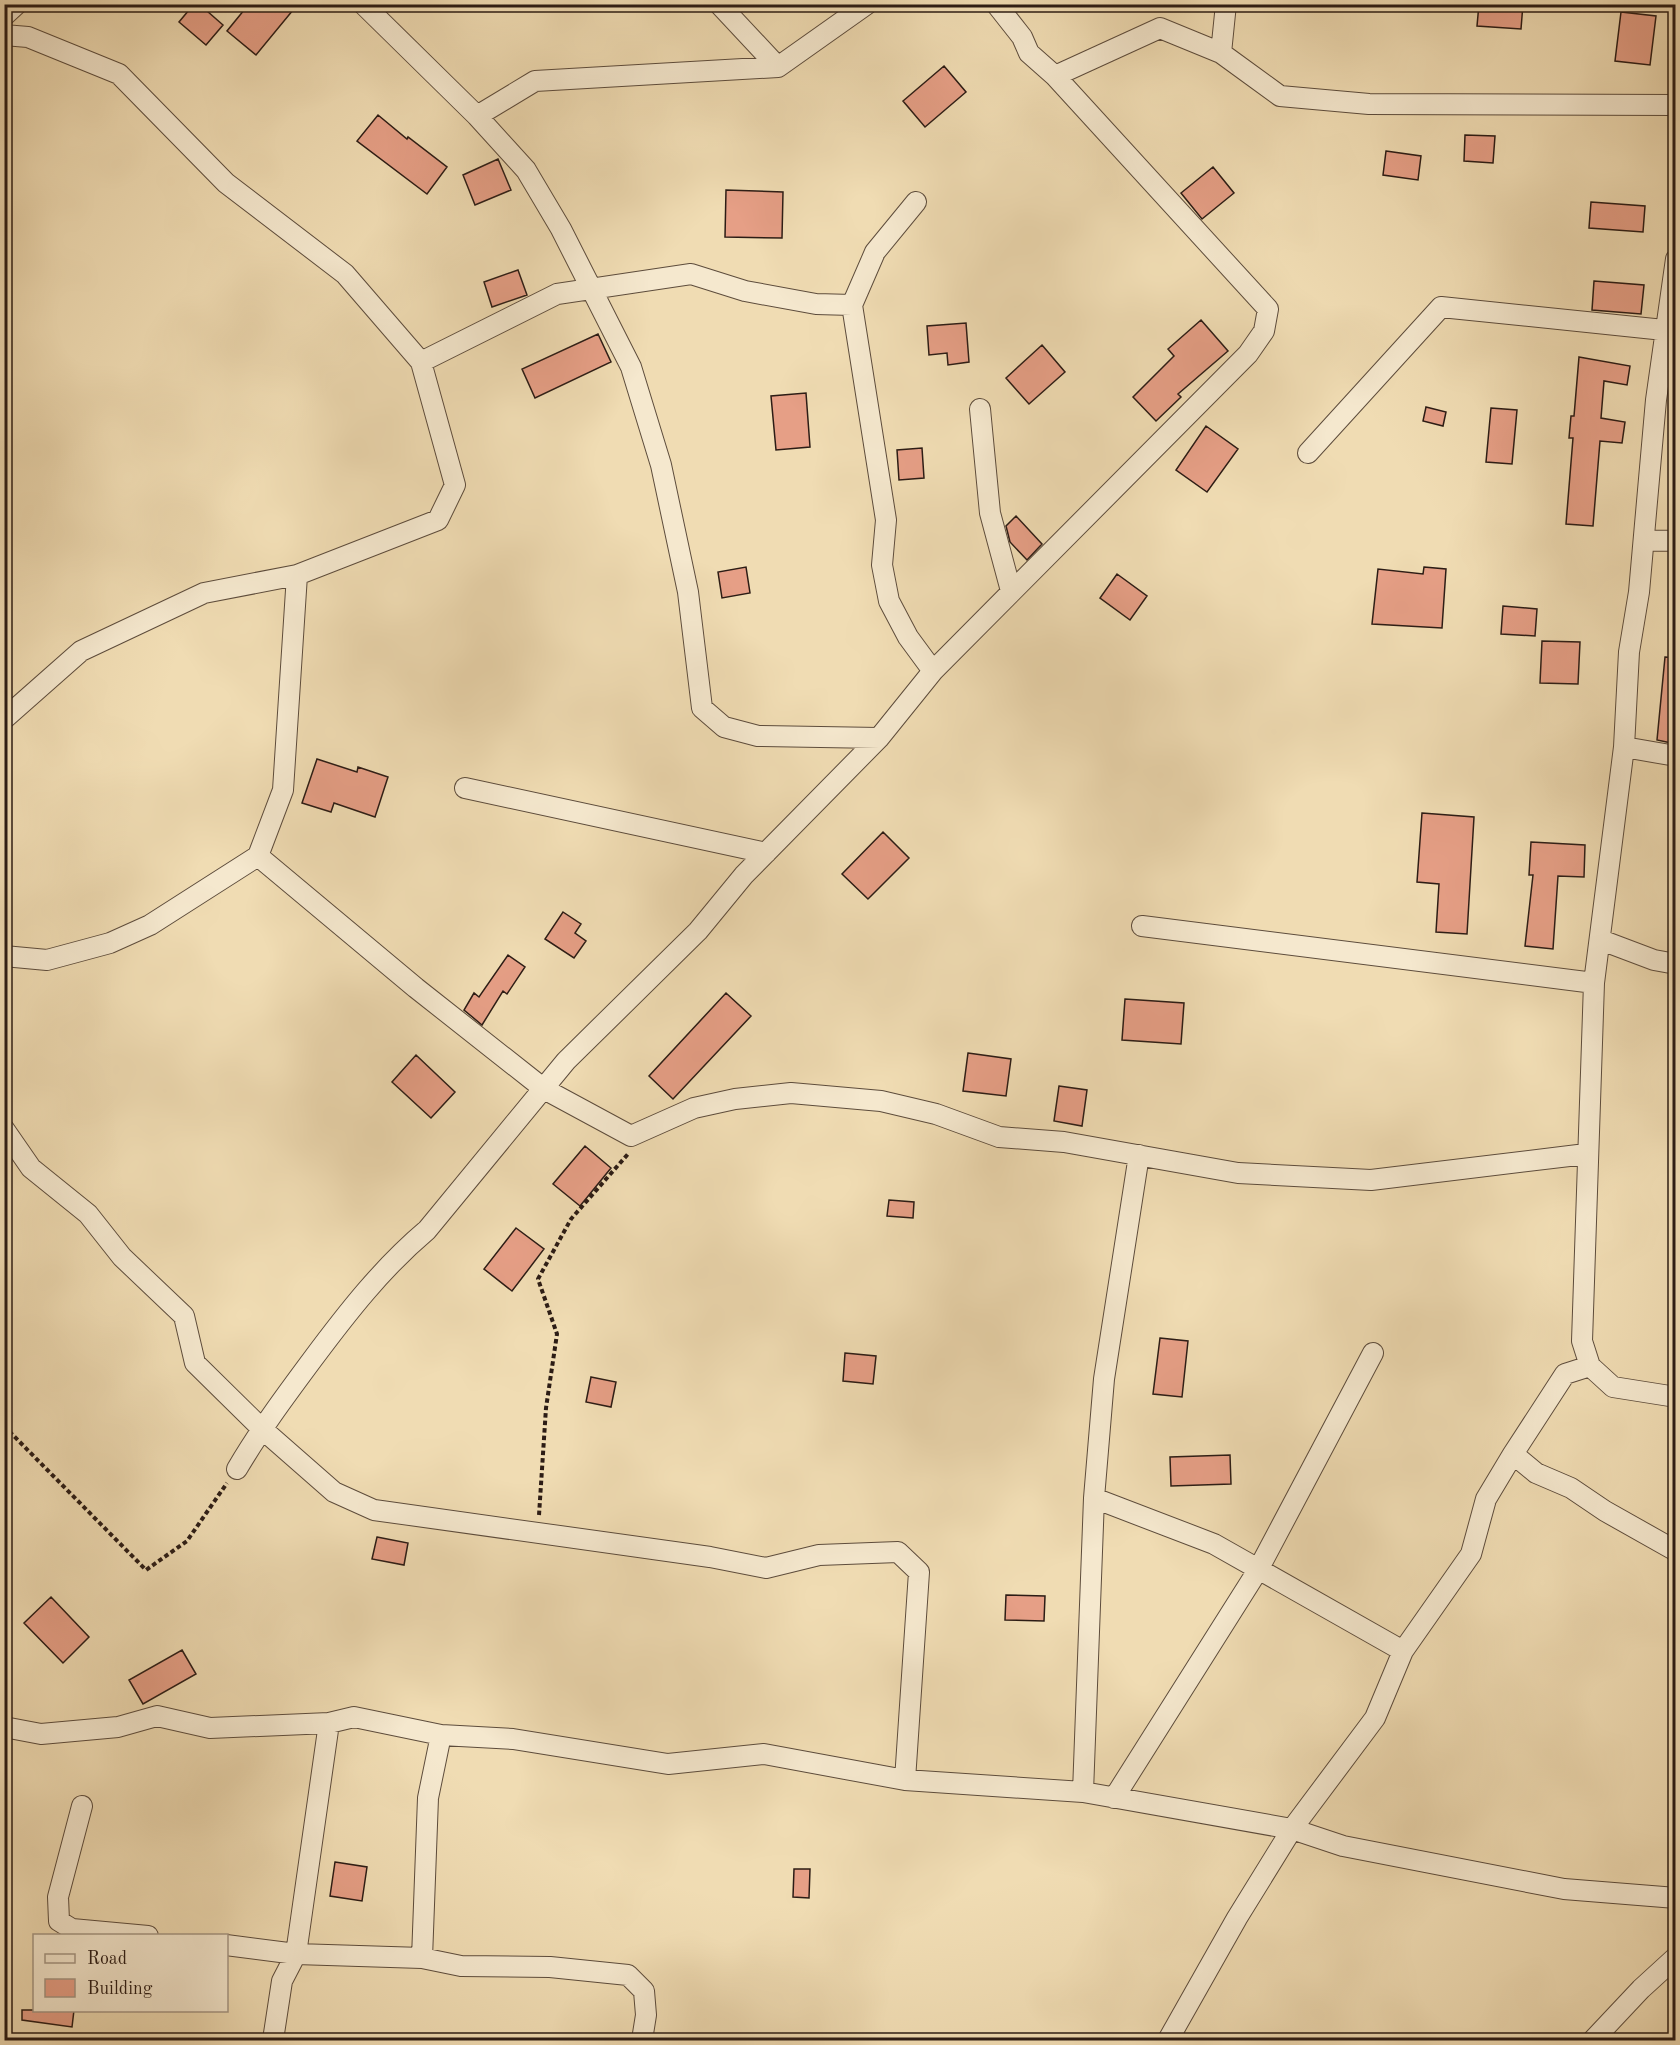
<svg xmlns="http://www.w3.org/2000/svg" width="1680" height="2045" viewBox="0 0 1680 2045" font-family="'Old Standard TT',serif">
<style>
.building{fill:#e69f86;stroke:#2c1c15;stroke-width:1.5}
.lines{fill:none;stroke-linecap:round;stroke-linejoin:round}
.minor-casing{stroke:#5d4c3c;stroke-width:22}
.path{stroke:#2c1c15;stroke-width:4;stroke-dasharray:4.5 3;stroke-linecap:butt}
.minor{stroke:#f5e8ce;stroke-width:20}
</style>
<rect width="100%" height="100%" fill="#f0dcb3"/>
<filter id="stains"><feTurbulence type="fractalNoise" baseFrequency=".00333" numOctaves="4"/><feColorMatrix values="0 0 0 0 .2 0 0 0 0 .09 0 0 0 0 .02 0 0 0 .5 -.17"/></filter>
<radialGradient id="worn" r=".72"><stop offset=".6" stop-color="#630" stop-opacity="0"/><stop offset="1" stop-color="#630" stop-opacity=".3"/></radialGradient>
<path class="building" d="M194 4H199L223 25 206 45 179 22Z
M249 4H298L256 55 227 31Z
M1479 4H1523L1521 29 1477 26Z
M1621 12 1656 16 1650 65 1615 61Z
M944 66 966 92 925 127 903 101Z
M378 115 407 139 408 137 447 167 427 194 357 141Z
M1465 135 1495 136 1493 163 1464 161Z
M1386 151 1421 156 1418 180 1383 175Z
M498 159 511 190 475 205 463 175Z
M1213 167 1234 193 1202 219 1181 193Z
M726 190 783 192 782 238 725 237Z
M1591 202 1645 206 1643 232 1589 228Z
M518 270 527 295 492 307 484 282Z
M1594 281 1644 285 1641 314 1592 310Z
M1201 320 1228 351 1178 394 1181 397 1156 421 1133 397 1174 356 1168 349Z
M966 323 969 362 948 365 947 353 929 355 927 326Z
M598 334 611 362 535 398 522 369Z
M1042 345 1065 372 1029 404 1006 378Z
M1579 357 1630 366 1627 385 1604 381 1601 418 1625 422 1622 443 1600 441 1593 526 1566 524 1573 438H1569L1571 416H1574Z
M806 393 810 447 776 450 771 396Z
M1426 407 1446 412 1443 426 1423 421Z
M1491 408 1517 410 1512 464 1486 462Z
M1206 426 1238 449 1207 492 1176 470Z
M922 448 924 478 899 480 897 450Z
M1016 516 1042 544 1027 560 1010 542 1006 526Z
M746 567 750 593 722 598 718 572Z
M1424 567 1446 569 1442 628 1372 624 1378 569 1423 574Z
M1117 574 1147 596 1130 620 1100 598Z
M1503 606 1537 609 1535 636 1501 634Z
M1542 641 1580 642 1578 684 1540 683Z
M1665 657 1676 658V744L1657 740Z
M317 759 357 772 358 767 388 777 375 817 334 803 331 812 302 803Z
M1422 813 1474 817 1467 934 1436 932 1439 884 1417 882Z
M883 832 909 858 868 899 842 874Z
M1531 842 1585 845 1584 877 1558 876 1553 949 1525 946 1533 875H1529Z
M563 912 581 924 575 933 586 941 574 958 545 939Z
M508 955 525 967 507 994 503 991 482 1025 464 1010 474 993 479 997Z
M726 993 751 1016 673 1099 649 1076Z
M1125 999 1184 1003 1181 1044 1122 1040Z
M968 1053 1011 1059 1006 1096 963 1091Z
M416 1055 455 1092 431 1118 392 1082Z
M1059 1086 1087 1090 1082 1126 1054 1121Z
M585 1146 611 1168 580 1206 553 1184Z
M889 1200 914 1202 913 1218 887 1216Z
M516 1228 544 1249 512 1291 484 1269Z
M1160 1338 1188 1341 1182 1397 1153 1394Z
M845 1353 876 1356 873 1384 843 1381Z
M591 1377 616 1382 611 1407 586 1402Z
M1230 1455 1231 1484 1171 1486 1170 1457Z
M377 1537 408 1543 404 1565 372 1559Z
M1006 1595 1045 1596 1044 1621 1005 1620Z
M51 1597 89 1637 63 1663 24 1623Z
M182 1650 196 1674 143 1704 129 1680Z
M335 1862 367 1867 362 1901 330 1896Z
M794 1869H810L809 1898 793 1897Z
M22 2010H74L72 2027 22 2020Z"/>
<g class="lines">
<g class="minor-casing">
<path id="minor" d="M363 4 477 116 526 170 561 229 631 367 661 465 688 592 702 708 724 727 758 736 879 738
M719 4 778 67
M996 4 1022 37 1029 53 1055 76 1160 28 1221 53 1280 96 1369 104 1676 105
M4 16 17 4
M4 35 28 37 119 74 226 183 345 274 421 362
M1221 53 1226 4
M477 116 535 81 778 67 867 4
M1676 259 1656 400 1639 592 1629 652 1624 747 1594 983 1582 1341 1590 1366 1613 1387 1676 1397
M852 305 886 520 882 565 889 601 908 637 933 671
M980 409 990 513 1011 591
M1308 453 1441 307 1664 330
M1644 540 1676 541
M4 719 81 651 204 593 297 575 438 520 455 485 421 362 557 294 691 274 745 291 816 304 852 305 875 252 916 202
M1624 747 1676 756
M465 788 766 853
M258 856 416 988 544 1089 631 1136 694 1108 735 1099 791 1093 881 1101 936 1114 999 1137 1064 1142 1238 1173 1371 1180 1586 1154
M1142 926 1594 983
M1601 940 1654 960 1676 964
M4 956 47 960 110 943 150 925 258 856 283 790 297 575
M4 1129 31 1168 88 1214 122 1257 184 1316 195 1363 261 1428 334 1492 374 1510 710 1557 766 1568 819 1555 898 1552 919 1572 905 1780
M1590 1366 1565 1374 1513 1454 1536 1473 1571 1488 1605 1511 1676 1551
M237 1469C260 1430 286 1395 312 1360 347 1313 382 1268 427 1230L566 1061 698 931 744 875 879 738 933 671 1248 354 1264 331 1268 309 1055 76
M1094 1498 1214 1544 1403 1651
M4 1727 41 1734 118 1727 157 1716 210 1728 329 1723 354 1717 441 1735 513 1739 668 1764 764 1754 905 1780 1083 1792 1292 1829 1343 1846 1564 1889 1676 1898
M1083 1792 1094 1498 1104 1379 1139 1155
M1114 1798 1258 1570 1373 1353
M82 1806 58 1897 59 1921 72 1929 148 1936
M226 1945 296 1954 329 1723
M422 1958 428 1798 441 1735
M273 2040 282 1981 296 1954 422 1958 461 1966 550 1967 628 1975 644 1991 646 2015 642 2040
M1168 2040 1237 1918 1292 1829 1375 1718 1403 1651 1471 1554 1486 1499 1513 1454
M1593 2040 1641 1989 1676 1957"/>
</g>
<path class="path" d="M4 1426 146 1570 187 1541 227 1483
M539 1515 546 1408 557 1334 538 1279 571 1219 628 1154"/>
<use href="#minor" class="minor"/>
</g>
<rect width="1680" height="2045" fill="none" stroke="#f0dcb3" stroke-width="24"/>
<rect x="6" y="6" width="1668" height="2033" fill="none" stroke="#2c1c15" stroke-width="3"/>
<rect x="12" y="12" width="1656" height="2021" fill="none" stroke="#2c1c15" stroke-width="1.5"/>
<rect x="33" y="1934" width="195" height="78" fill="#f5e8ce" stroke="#a59684" stroke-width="1.5"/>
<rect x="45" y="1954" width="30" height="9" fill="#f5e8ce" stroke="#a59684" stroke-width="1.5"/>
<text x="87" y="1964" font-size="18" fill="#2c1c15">Road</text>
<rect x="45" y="1979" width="30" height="18" fill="#e69f86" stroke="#a59684" stroke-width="1.5"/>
<text x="87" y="1994" font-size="18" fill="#2c1c15">Building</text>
<rect width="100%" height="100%" filter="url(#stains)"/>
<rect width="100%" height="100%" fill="url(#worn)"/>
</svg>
